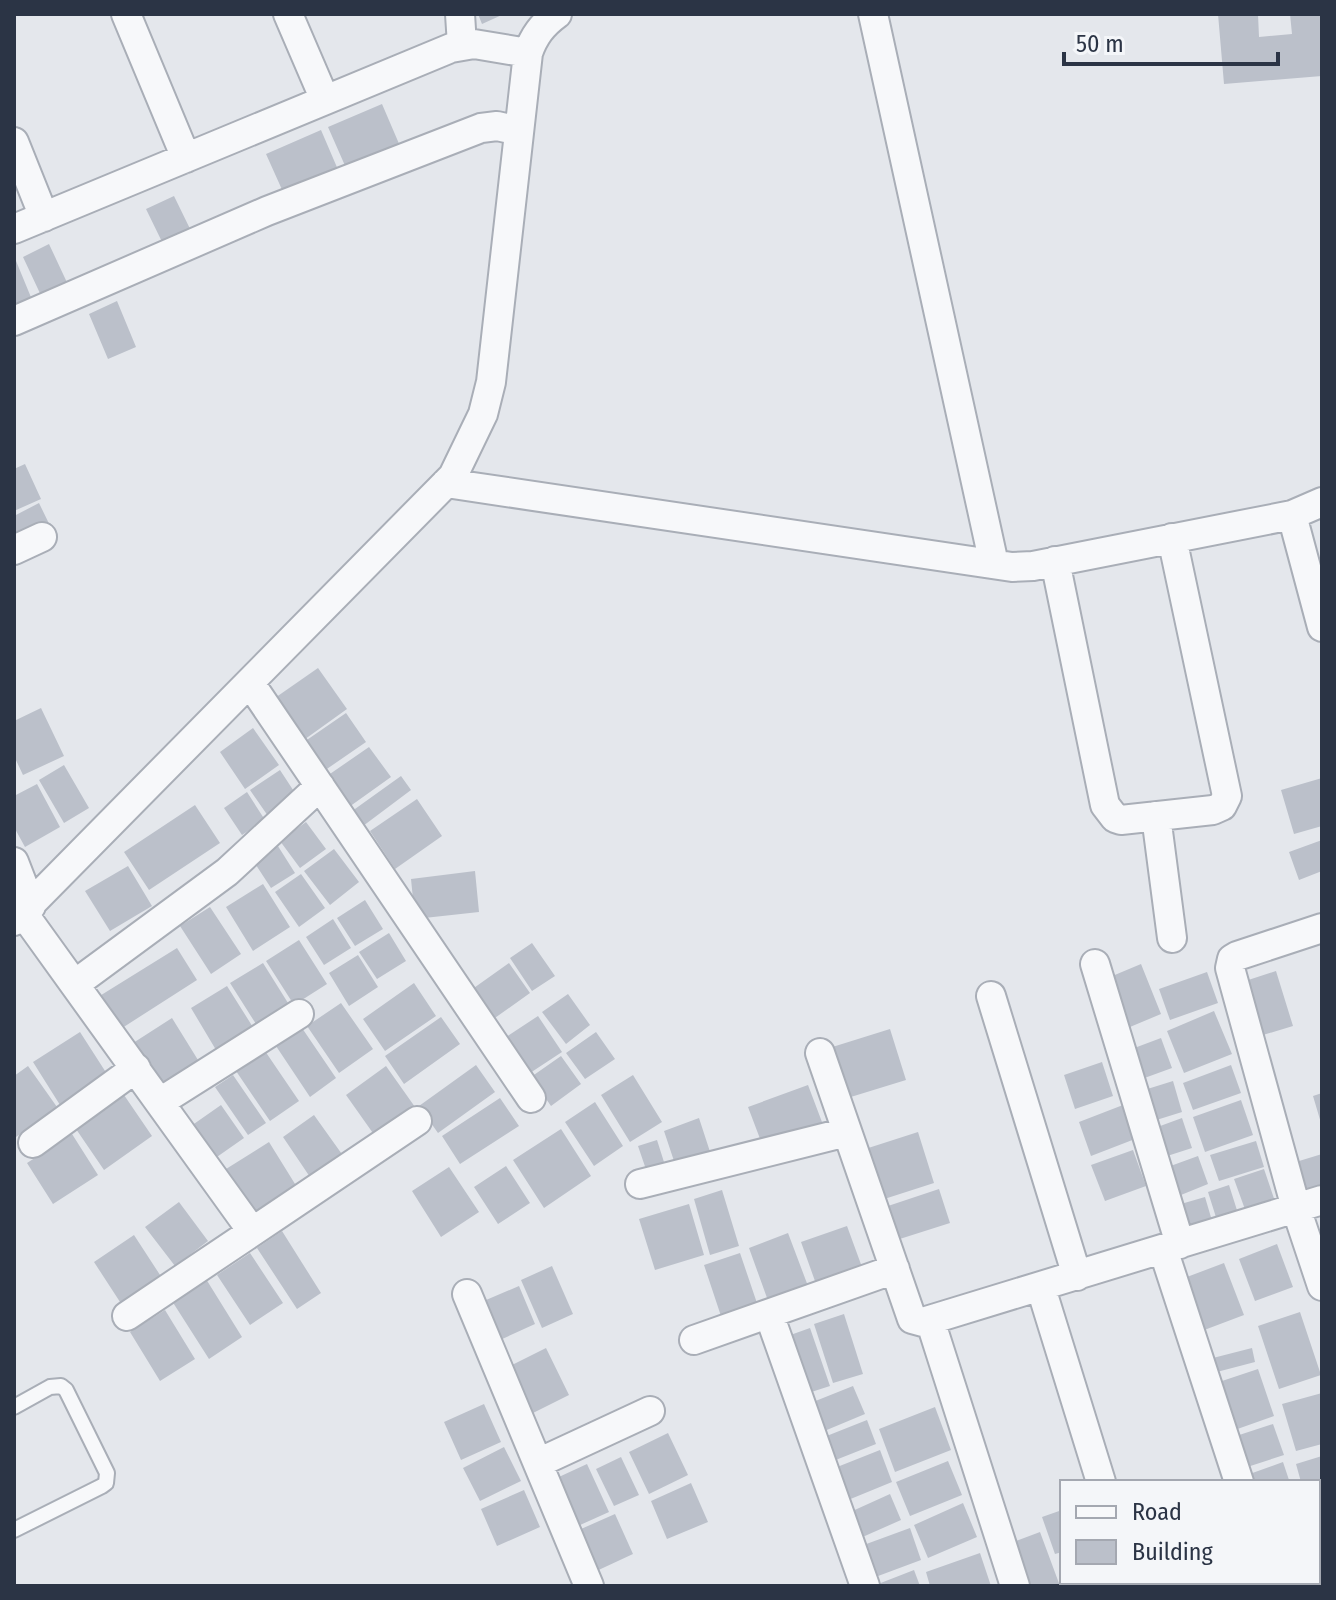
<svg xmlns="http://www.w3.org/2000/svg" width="1336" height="1600" viewBox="0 0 1336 1600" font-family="'Fira Sans Condensed',sans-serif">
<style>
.building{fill:#bbc0ca}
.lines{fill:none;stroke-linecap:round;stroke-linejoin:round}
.lane-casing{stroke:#a9aeb7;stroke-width:18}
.street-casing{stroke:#a9aeb7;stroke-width:32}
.lane{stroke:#f7f8fa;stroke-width:14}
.street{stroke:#f7f8fa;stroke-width:28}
</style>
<rect width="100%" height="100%" fill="#e4e7ec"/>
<path class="building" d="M478 14H504L482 24Z
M1218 14H1258L1259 37 1292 34 1290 14H1322V76L1224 84Z
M382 104 403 153 350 177 328 127Z
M321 130 342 179 288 203 266 154Z
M174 196 194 237 166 250 146 209Z
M49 244 71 291 45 304 23 257Z
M14 256 35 307 14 316Z
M117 301 136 347 108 359 89 314Z
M25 464 41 499 14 511V469Z
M39 503 56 538 24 554 14 533V516Z
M318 668 347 709 301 742 272 700Z
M41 708 64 756 23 775 14 756V721Z
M346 713 366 742 321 773 301 744Z
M253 728 279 765 245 789 220 752Z
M369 747 391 777 349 807 327 776Z
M64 765 89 808 64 823 39 780Z
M280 770 297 796 268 816 250 790Z
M401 776 411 790 359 829 348 814Z
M1322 778V826L1294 834 1281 790Z
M37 784 60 827 25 847 14 827V796Z
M247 792 265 820 242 835 224 808Z
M417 799 442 836 395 869 370 831Z
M195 805 220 843 149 890 124 852Z
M306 822 326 849 300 868 280 841Z
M1322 840V871L1299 880 1289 852Z
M276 843 295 873 271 888 252 859Z
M334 849 359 882 330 905 304 871Z
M128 866 152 906 110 931 85 891Z
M475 871 479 912 415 919 411 879Z
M301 874 325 908 299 927 275 892Z
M263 884 290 927 253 951 226 907Z
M365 900 383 929 355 946 337 918Z
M210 907 241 954 211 974 180 926Z
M333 919 351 948 324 965 306 937Z
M389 933 406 961 377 979 359 952Z
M299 940 327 984 294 1005 266 961Z
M532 943 555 976 532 991 510 958Z
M177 948 197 980 119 1030 98 997Z
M358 955 378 987 349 1006 329 973Z
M263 963 293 1011 261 1032 230 983Z
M509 963 530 993 492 1020 471 990Z
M1141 964 1161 1014 1118 1032 1098 982Z
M1276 971 1293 1026 1253 1038 1236 984Z
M1207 972 1218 1003 1170 1020 1159 989Z
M414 983 436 1016 385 1051 363 1019Z
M227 986 256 1032 219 1055 191 1008Z
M568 994 590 1025 566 1044 542 1012Z
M341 1003 373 1049 339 1073 307 1026Z
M1214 1011 1232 1054 1184 1073 1167 1031Z
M538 1016 562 1052 527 1075 503 1039Z
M441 1017 460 1044 404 1084 385 1056Z
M172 1018 198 1060 157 1087 130 1045Z
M302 1028 336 1078 310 1097 276 1046Z
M890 1029 906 1080 841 1100 826 1049Z
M80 1032 107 1074 60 1105 33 1062Z
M596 1032 615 1059 585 1079 566 1053Z
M1161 1038 1172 1068 1139 1080 1129 1050Z
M265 1051 299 1101 270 1121 236 1071Z
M561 1056 581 1084 551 1106 531 1077Z
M1102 1062 1113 1096 1075 1109 1064 1075Z
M476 1065 495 1092 438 1133 419 1106Z
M1231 1065 1241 1093 1193 1110 1183 1083Z
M28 1066 57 1107 16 1137 14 1134V1076Z
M386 1066 415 1107 375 1136 346 1095Z
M233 1075 266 1123 248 1135 215 1087Z
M633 1075 662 1122 630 1142 601 1095Z
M1173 1081 1182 1112 1150 1122 1141 1091Z
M808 1085 825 1130 765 1152 748 1107Z
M1322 1093V1123H1321L1313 1096Z
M124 1095 152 1136 104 1170 76 1129Z
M500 1098 519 1126 460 1164 442 1136Z
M1241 1100 1253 1135 1205 1152 1193 1117Z
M595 1102 623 1146 594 1166 565 1122Z
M221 1105 244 1138 214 1159 191 1126Z
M1123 1105 1135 1139 1091 1156 1079 1122Z
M314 1115 344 1157 312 1180 283 1137Z
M699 1118 714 1164 679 1176 664 1131Z
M1182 1118 1192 1148 1161 1158 1152 1129Z
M561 1129 591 1176 544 1208 513 1160Z
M918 1132 934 1183 875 1202 859 1151Z
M72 1134 98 1175 53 1204 27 1163Z
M657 1140 670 1181 652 1187 638 1146Z
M1256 1141 1264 1167 1219 1181 1210 1155Z
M269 1142 300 1192 257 1219 226 1169Z
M1133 1150 1146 1186 1105 1201 1091 1165Z
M1322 1154V1207L1300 1214 1286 1165Z
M1198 1156 1208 1184 1176 1197 1165 1168Z
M506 1166 530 1203 498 1224 474 1187Z
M449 1167 479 1212 441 1237 412 1191Z
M1264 1169 1280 1216 1251 1226 1234 1179Z
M1229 1185 1242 1226 1221 1233 1208 1192Z
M939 1189 950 1223 884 1244 873 1211Z
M722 1190 739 1246 710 1255 694 1199Z
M1205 1197 1215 1231 1185 1241 1174 1206Z
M179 1202 208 1241 175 1266 145 1227Z
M689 1204 704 1255 655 1270 639 1219Z
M847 1226 866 1278 820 1295 801 1242Z
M282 1231 321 1293 297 1309 257 1248Z
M788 1233 811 1294 771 1309 749 1248Z
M134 1235 162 1278 122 1305 94 1262Z
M1277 1244 1293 1287 1255 1301 1239 1259Z
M250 1253 283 1303 250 1325 217 1275Z
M740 1253 760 1312 724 1325 704 1265Z
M1224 1263 1244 1315 1199 1332 1179 1280Z
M552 1266 573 1314 542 1328 521 1280Z
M206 1279 242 1337 209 1359 172 1301Z
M519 1286 535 1324 489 1345 472 1306Z
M165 1310 195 1359 160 1381 130 1332Z
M1300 1312 1321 1375 1279 1389 1258 1326Z
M844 1314 863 1374 833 1383 814 1324Z
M810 1328 830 1386 802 1395 782 1338Z
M546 1348 569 1395 525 1417 502 1370Z
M1252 1348 1255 1362 1213 1373 1209 1359Z
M1258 1369 1274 1416 1229 1432 1213 1384Z
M853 1386 865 1414 810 1437 798 1408Z
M1322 1393V1444L1296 1451 1282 1404Z
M484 1404 501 1442 461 1460 444 1422Z
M935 1407 951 1450 895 1472 879 1429Z
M867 1420 876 1444 818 1467 809 1443Z
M1273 1424 1284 1455 1241 1469 1230 1438Z
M668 1433 688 1475 649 1494 629 1452Z
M504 1447 521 1481 480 1501 463 1468Z
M880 1450 892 1482 831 1507 817 1475Z
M1322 1456V1498L1318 1499V1482H1301L1296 1464Z
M621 1457 639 1495 614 1506 596 1469Z
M948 1461 962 1495 910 1516 896 1482Z
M1283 1462 1289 1480 1246 1482 1244 1476Z
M587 1464 609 1512 569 1530 548 1482Z
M691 1483 708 1522 667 1539 651 1501Z
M524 1490 540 1527 497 1546 481 1509Z
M890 1494 901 1520 849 1543 837 1518Z
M963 1503 977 1537 928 1558 914 1525Z
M1322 1504V1548H1321L1318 1538V1505Z
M1062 1510V1552L1055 1554 1042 1517Z
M615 1514 633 1554 590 1574 572 1533Z
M910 1528 921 1560 862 1582 850 1550Z
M1040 1532 1060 1586H1018L1003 1546Z
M980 1553 991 1586H930L926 1572Z
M914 1570 920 1586H873Z
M1066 1582H1108L1109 1586H1067Z"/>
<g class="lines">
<g class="lane-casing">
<path id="lane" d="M14 1407 50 1387 61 1386 66 1390 107 1473 106 1483 102 1486 14 1530"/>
</g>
<g class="street-casing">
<path id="street" d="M126 14 186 158
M288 14 325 100
M460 14 462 45
M873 14 994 564
M14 142 44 217
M14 229 451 48 474 44 528 53
M14 321 267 211 481 128 497 126 519 131
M446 483 1012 567 1033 566 1292 515 1322 502
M1292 515 1322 627
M14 550 42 537
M1055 561 1105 805 1115 818 1121 820 1213 810 1222 806 1227 796 1172 538
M250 683 531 1098
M1156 816 1172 938
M14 862 31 906
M23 913 252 1231
M14 921 453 476 483 414 491 382 528 53C534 36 542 25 557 14
M1322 928 1237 956 1232 959 1230 968 1296 1208 1322 1286
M1095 964 1180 1244
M75 984 227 872 320 786
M991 996 1077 1276
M820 1053 912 1319 923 1322 1322 1200
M160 1102 299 1014
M33 1143 136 1068
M640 1184 847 1132
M1163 1249 1239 1482
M1041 1288 1101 1482
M467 1294 589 1586
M769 1314 865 1586
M127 1316 417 1121
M930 1320 1015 1586
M694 1340 895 1269
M538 1463 650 1411
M1132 1582 1133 1586
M1272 1582 1273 1586"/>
</g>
<use href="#lane" class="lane"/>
<use href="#street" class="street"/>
</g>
<rect width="1336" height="1600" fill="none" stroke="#2b3445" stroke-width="32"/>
<rect x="1060" y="1480" width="260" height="104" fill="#f4f6f9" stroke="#a4a8b1" stroke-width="2"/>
<rect x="1076" y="1506" width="40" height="12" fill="#f7f8fa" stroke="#a4a8b1" stroke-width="2"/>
<text x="1132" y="1520" font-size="24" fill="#2b3445">Road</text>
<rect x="1076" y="1540" width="40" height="24" fill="#bbc0ca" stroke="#a4a8b1" stroke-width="2"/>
<text x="1132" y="1560" font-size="24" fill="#2b3445">Building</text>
<path d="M1064 52v12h214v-12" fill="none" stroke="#2b3445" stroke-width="4"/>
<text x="1076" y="52" font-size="24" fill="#2b3445" stroke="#f4f6f9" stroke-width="6" paint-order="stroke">50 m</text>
</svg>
